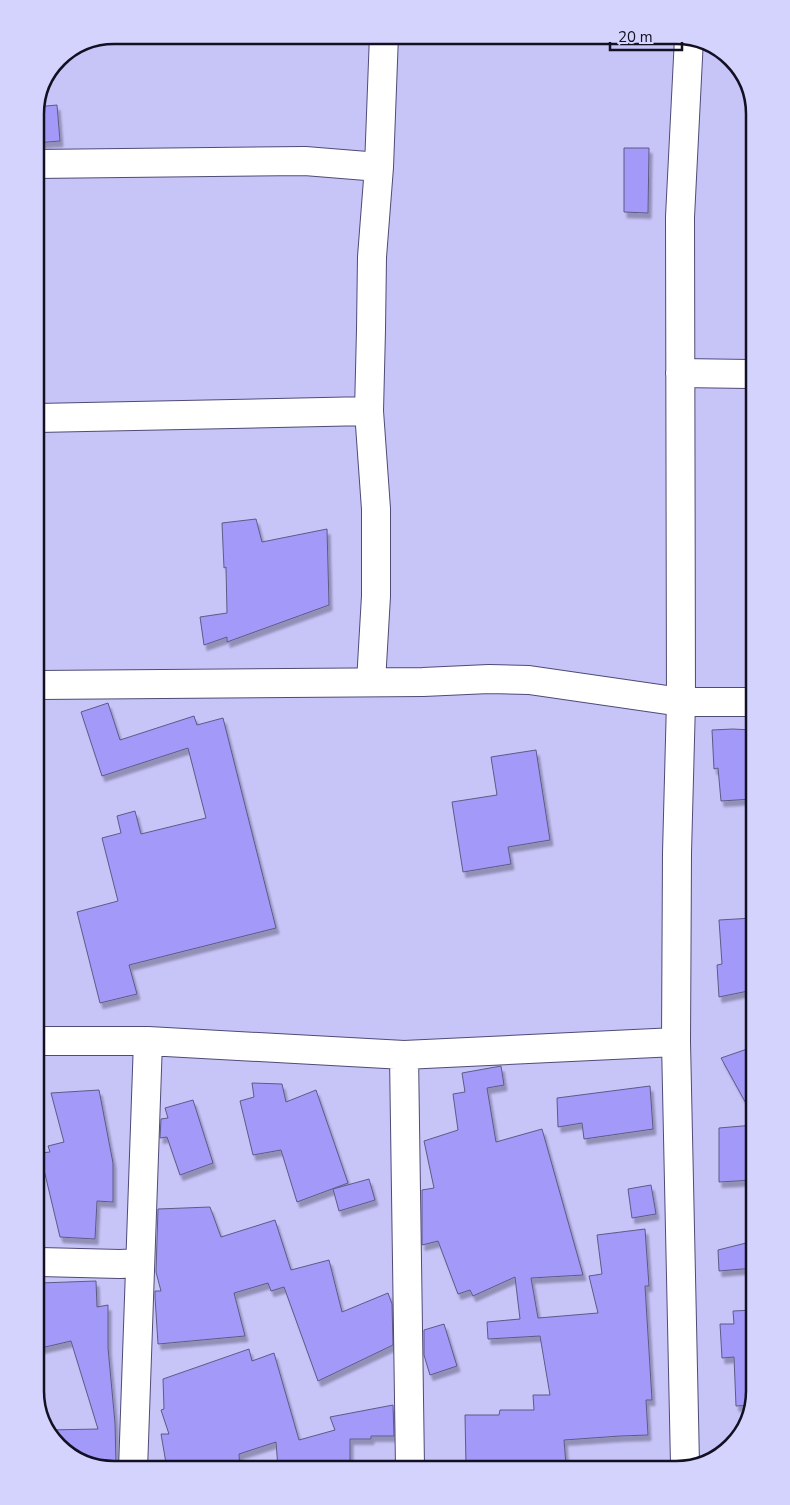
<svg xmlns="http://www.w3.org/2000/svg" width="790" height="1505" viewBox="0 0 790 1505" font-family="'Nunito Sans',sans-serif">
<style>
.building{fill:#a399f8;stroke:#5e5a87;filter:url(#shadow)}
.lines{fill:none;stroke-linecap:round;stroke-linejoin:round}
.minor-casing{stroke:#4f4b77;stroke-width:30}
.minor{stroke:#fff;stroke-width:28}
.rim{fill:none;stroke:#121022;stroke-width:2.5}
</style>
<defs>
<filter id="shadow"><feDropShadow dx="3" dy="5.5" stdDeviation="1" flood-color="#0004"/></filter>
</defs>
<rect width="100%" height="100%" fill="#c7c4f8"/>
<path class="building" d="M57 105 60 141 35 143 36 107Z
M624 148H649L648 213 624 212Z
M256 519 262 542 327 529 329 605 227 642V637L204 645 200 617 227 613 226 567 224 568 222 523Z
M108 703 120 740 194 716 197 725 223 718 276 928 129 965 137 994 100 1003 77 912 118 901 102 838 121 833 117 816 135 811 141 834 206 818 188 748 102 776 81 712Z
M733 729 752 730V799L721 801 718 768 714 769 712 730Z
M536 750 550 840 508 847 511 864 463 872 452 802 497 795 491 757Z
M753 918V990L719 997 717 965 722 964 719 920Z
M753 1047 754 1080V1118L721 1058Z
M501 1066 504 1085 487 1088 496 1142 542 1129 583 1275 531 1278 538 1318 598 1313 589 1276 602 1274 597 1235 645 1229 649 1286H645L652 1400H646L648 1435 620 1436 564 1440 566 1465 466 1466 465 1415H499L500 1410H534L533 1395H550L540 1336 488 1339 487 1322 520 1319 515 1277 473 1296 470 1290 458 1294 438 1241 422 1245V1190L434 1188 424 1141 458 1130 453 1094 465 1092 462 1073Z
M252 1083 282 1084 286 1102 316 1090 348 1183 297 1202 281 1150 253 1155 240 1101 254 1097Z
M650 1086 653 1129 584 1139 582 1123 558 1127 557 1098Z
M99 1090 113 1163V1202L97 1201 95 1239 60 1237 40 1153 50 1152 48 1146 64 1142 51 1093Z
M193 1100 213 1163 180 1175 167 1137 160 1138 161 1119 168 1118 165 1108Z
M754 1125V1180L719 1182V1128Z
M369 1179 375 1200 339 1211 333 1189Z
M651 1185 656 1214 632 1218 628 1189Z
M210 1207 221 1237 275 1220 291 1270 329 1260 342 1312 388 1293 392 1304 393 1345 318 1381 284 1287 271 1291 268 1283 234 1293 245 1336 158 1344 155 1297V1291H161L156 1272 158 1209Z
M754 1241V1268L719 1271 718 1250Z
M96 1281 97 1307 108 1305V1348L115 1423 116 1465 110 1466 108 1460 82 1461 70 1457 48 1430 98 1429 71 1341 41 1348 40 1283Z
M755 1310V1391L751 1405 736 1406 734 1357 722 1358 720 1324H734L733 1311Z
M444 1324 457 1366 430 1375 424 1355V1330Z
M249 1349 252 1361 274 1353 299 1440 335 1430 330 1417 393 1405 394 1436H371V1439H350V1467L278 1468 276 1442 239 1454 240 1469H210V1463L167 1469 161 1434H169L161 1410 164 1409 163 1379Z"/>
<g class="lines">
<g class="minor-casing">
<path id="minor" d="M35 164 305 161 379 167
M680 373 750 374
M37 418 369 411
M371 682 376 596V509L369 411 371 330 372 257 379 167 384 35
M38 685 423 682 489 679 529 680 681 702H752
M39 1041H148L404 1055 676 1042
M404 1055 410 1467
M40 1262 120 1264 140 1263
M685 1464 676 1042 677 853 681 702 680 217 689 38
M133 1470 148 1041"/>
</g>
<use href="#minor" class="minor"/>
</g>
<path d="M0 0H790V1505H0ZM114 44H676A70 70 0 0 1 746 114V1391A70 70 0 0 1 676 1461H114A70 70 0 0 1 44 1391V114A70 70 0 0 1 114 44Z" fill="#d4d3fd" fill-rule="evenodd"/>
<path class="rim" d="M114 44H676A70 70 0 0 1 746 114V1391A70 70 0 0 1 676 1461H114A70 70 0 0 1 44 1391V114A70 70 0 0 1 114 44Z"/>
<path d="M610 42v8h72v-8" fill="none" stroke="#121022" stroke-width="2.5"/>
<text x="618" y="42" font-size="15" fill="#121022" stroke="#d4d3fd" stroke-width="4" paint-order="stroke">20 m</text>
</svg>
